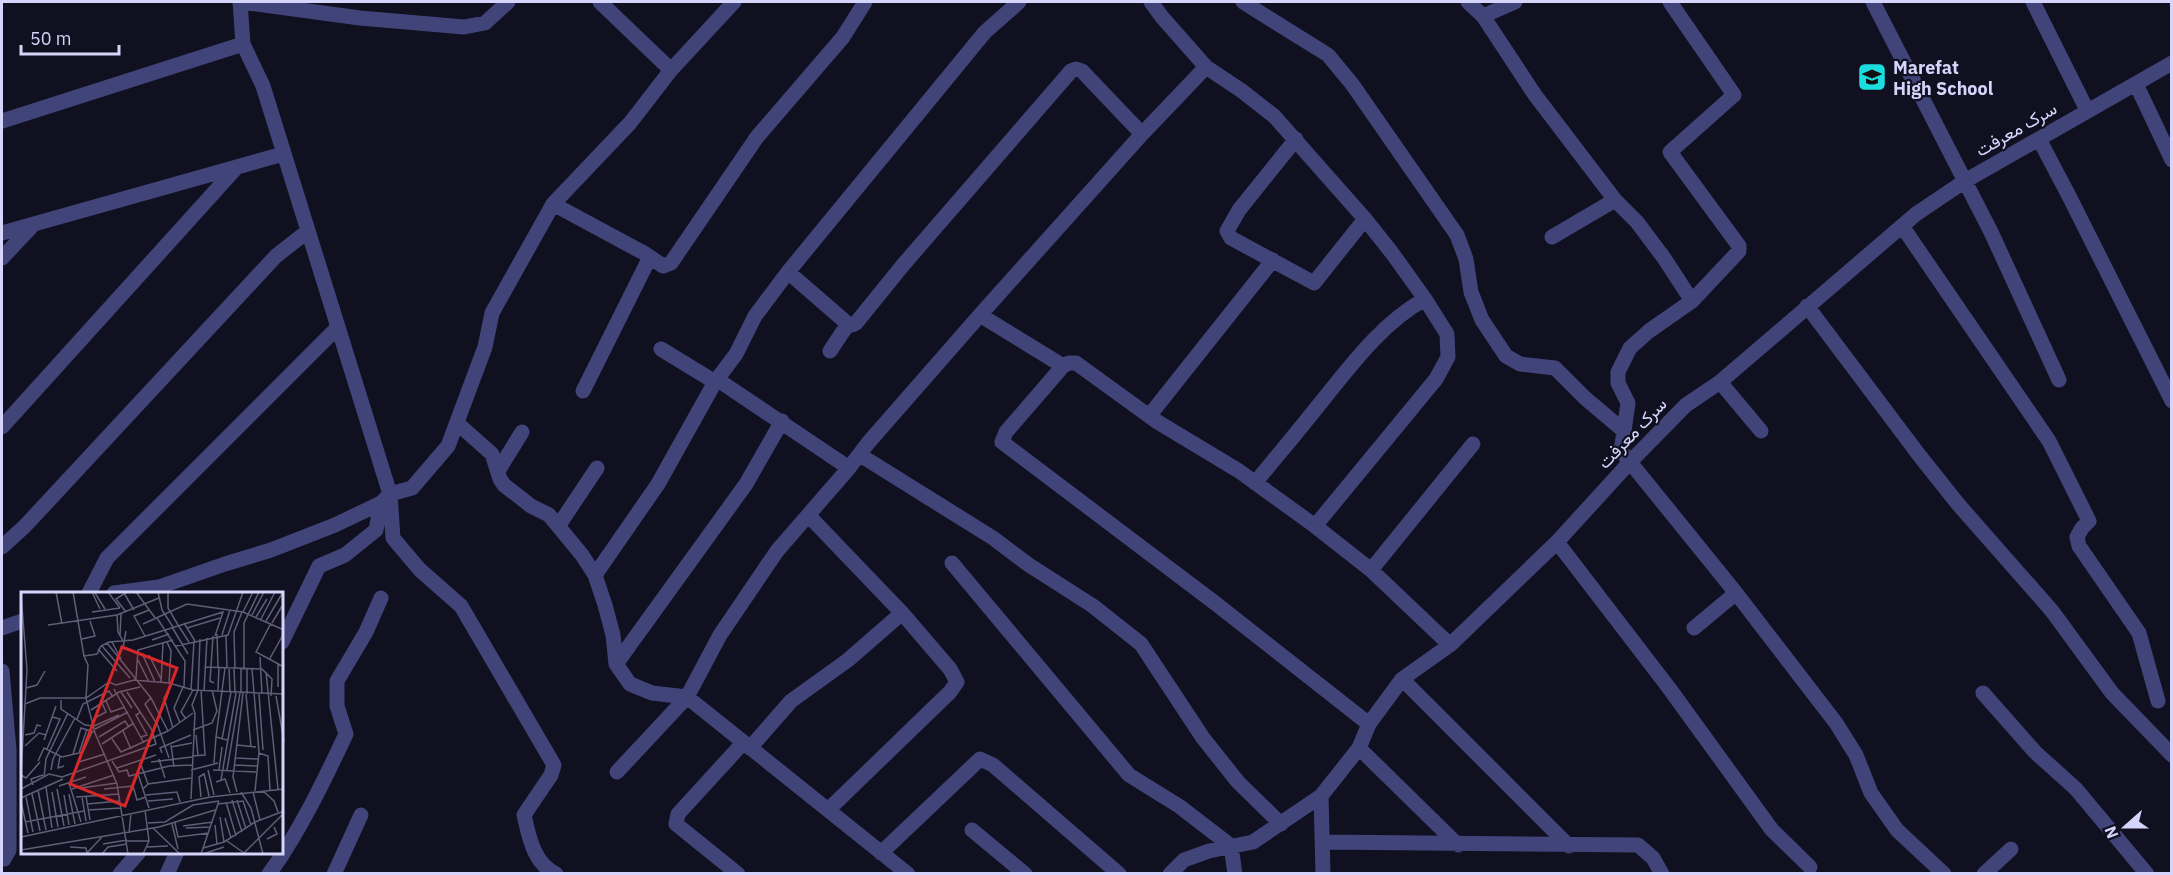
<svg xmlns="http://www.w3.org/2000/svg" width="2173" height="875" viewBox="0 0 2173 875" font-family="'IBM Plex Sans',Vazirmatn,sans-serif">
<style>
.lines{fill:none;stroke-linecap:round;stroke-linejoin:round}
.minor{stroke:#404479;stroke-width:15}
.labels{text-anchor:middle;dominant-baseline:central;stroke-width:4.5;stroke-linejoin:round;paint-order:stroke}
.poi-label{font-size:18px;font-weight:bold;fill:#d5d4fa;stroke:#111020;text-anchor:start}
.street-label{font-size:18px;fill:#d5d4fa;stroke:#111020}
.inset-road{fill:none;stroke:#5f5e77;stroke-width:1.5}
.view{fill:#d62828;fill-opacity:0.15;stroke:#d62828;stroke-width:3}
.inset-edge{fill:none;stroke:#d5d4fa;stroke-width:3}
</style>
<rect width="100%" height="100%" fill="#111020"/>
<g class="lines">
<path class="minor" d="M240 2 243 44 263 86 390 494 393 538 420 570 461 606 554 765 551 775 524 815C529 836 533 863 556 874
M242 2 360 18 464 27 485 23 508 2
M600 2 671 70
M1151 2 1162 17 1206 67 1242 91 1274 116 1365 219 1392 253 1425 299 1447 334 1448 357 1436 379 1315 526
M1243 2 1328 55 1352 84 1457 235 1466 259 1471 292 1482 320 1506 356 1520 364 1555 368 1585 398 1624 431 1621 451 1736 593 1836 723 1856 755 1871 793 1897 830 1944 874
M1468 2 1483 16 1535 95 1615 200 1637 222 1664 258 1692 301
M1873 2 1991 232 2059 380
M2033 2 2087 110
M1483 16 1515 2
M2136 84 2172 160
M2 121 243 44
M1296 139 1239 210 1227 231 1231 238 1314 283 1365 219
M2039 139 2069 196 2172 401
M553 204 644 253 663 266 671 263 757 137 843 37 865 2
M1902 226 2049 441 2089 521 2082 528 2077 537 2079 546 2139 633 2158 701
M2 233 283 154
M1552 237 1615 200
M2 258 33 225
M788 272 848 324 852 325 856 323 903 265 1071 71 1076 69 1082 71 1142 134
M1807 306 1919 455 1958 504 2052 611 2112 693 2172 755
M980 315 1063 366
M661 349 715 382
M830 351 848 324
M718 380 849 468
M1720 382 1761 431
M583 391 650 257
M1149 416 1273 260
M457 423 492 454 500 479 504 485 531 506 549 515 582 555 595 575 605 605 613 635 616 664 630 684 652 693 687 697 908 874
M2 427 237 167
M1624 431 1628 403 1618 383V372L1630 348 1649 331 1692 301 1739 251V246L1670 152 1734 95 1670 2
M860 455 993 538 1029 565 1093 606 1141 644 1203 738 1238 782 1281 824
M498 471 522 432
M1255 483C1277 456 1300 429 1322 401 1352 364 1382 323 1425 299
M809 516 902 613 950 669 957 682 950 692 829 809
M559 525 597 468
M1557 542 1669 688 1772 830 1810 867
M2 547 25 526 276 256 308 231
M952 563 1129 775 1179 806 1231 846 1235 874
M1371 570 1473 444
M595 575 658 484 715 382 736 354 755 316 788 272 985 32 1019 2
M89 593 107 558 338 327
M114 593 159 587 225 564 271 550 335 525 381 503
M2 628 22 621
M1694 628 1736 593
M282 642 319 566 345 555 376 530 381 503 390 494 412 488 448 446 485 347 492 313 553 204 630 123 671 70 734 2
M616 664 746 484 782 421
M2 671 9 750V850L4 859H2
M1402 679 1569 846
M1983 693 2035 752 2076 789 2147 874
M1369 724 1215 603 1002 442 1006 432 1063 366 1069 363H1076L1156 421 1239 471 1315 526 1371 570 1450 645
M750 748 791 701 848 660 902 613
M1359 748 1458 845
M617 772 687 697 720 635 777 551 849 468 868 443 980 315 1142 134 1206 67
M1321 796 1323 874
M972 830 1025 874
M1323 842 1638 845 1653 858 1662 874
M881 853 980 759 993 765 1119 874
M120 874 139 852
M167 874 177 852
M269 874C299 833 325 779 346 734L337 706V681L366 632 381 598
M334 874 361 815
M738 874 676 824 678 814 743 743
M1170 874 1184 860 1209 851 1253 842 1321 796 1359 748 1369 724 1402 679 1450 645 1557 542 1630 462 1686 405 1720 382 1916 214 1965 181 2172 63
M1984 874 2011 849"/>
</g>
<defs>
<g id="school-square" transform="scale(1.5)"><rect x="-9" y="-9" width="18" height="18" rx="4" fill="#1bddde" stroke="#111020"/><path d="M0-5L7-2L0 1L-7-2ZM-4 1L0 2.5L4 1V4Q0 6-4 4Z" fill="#111"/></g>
</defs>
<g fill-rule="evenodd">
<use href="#school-square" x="1872" y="77"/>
</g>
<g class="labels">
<g class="poi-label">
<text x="1893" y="67">Marefat<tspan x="1893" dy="21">High School</tspan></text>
</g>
<g class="street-label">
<text transform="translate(2016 129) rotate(-30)">سرک معرفت</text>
<text transform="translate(1632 433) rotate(-46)">سرک معرفت</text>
</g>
</g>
<g transform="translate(21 592)">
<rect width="262" height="262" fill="#111020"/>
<path class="inset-road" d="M35 0 41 32M52 0 63 64M71 0 79 17M87 0 99 16M115 0 135 27M137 0 141 18 152 35M147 0V16L157 33M74 1 84 17M103 1 113 18M0 2 6 78 0 182M71 20 99 16M105 20 95 7 106 0M222 20 232 0M96 23 97 40 102 49M231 23 243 0M235 25 246 7M136 26 164 69 163 95M240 27 254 0M245 29 262 0M163 31 174 49M250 31 235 60 263 75M251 31 261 14M122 32 166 12 222 20 263 38M27 33 96 23 138 6M157 33 168 50M151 35 167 62M166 36 199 26M105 39 102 56 117 61M196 42 197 75M201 43 209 18M205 43 206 76M99 44 100 22M124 44 113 24 128 18M192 44 189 89 193 91M61 47 74 44 69 29M131 48 148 42M91 50 100 67M146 50 150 59 148 91M86 51 130 106 147 139 172 121M81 54 109 86M155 54 207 43 222 0M77 57 96 79M121 61 134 90M128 63 140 87M239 65 241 102M117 68 128 90M248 68 263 41M257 72V95M184 75 241 77 251 87 250 104M204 76 195 145 206 148M208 76 209 100M213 76 214 101M214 76 213 40 221 20M220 76V101M223 76V31L238 0M226 76V102M231 77 238 160 234 199M245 80 257 197M115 86 117 58 152 48M140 91 142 51M151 91 143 106 152 136M5 96 16 93 24 79M93 97 123 151M170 98 173 49M197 98 198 75M183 99 186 46M100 100 111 116M225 102 230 155M238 102 242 158M255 104 263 149M130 106 124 112 137 134 148 166M40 108V117L64 133 73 134 98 123M85 109 90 120 104 115M4 112 19 106H65L88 90 95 93 113 88 148 91 172 98 263 102M70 118 98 100 119 95M120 120 115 123 126 143 120 145M56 127 62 112 88 99 92 105M72 127 85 120 81 111M165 127 160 120 172 98M159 131 153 116 162 95M74 137 107 120M172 138 191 131 196 119 191 98M102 139 110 157M4 143 13 141 16 133 20 134M175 143 177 164M78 145 104 129 108 135M91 147 100 160 147 139M201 147 210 100M23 148 35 114M81 152 113 131M150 153 153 175M216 153 235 155M4 154 18 141 25 143M150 155 171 151M26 157 39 127 31 125M58 161 66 137M141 161 139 156 170 143M238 161 247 164 249 198M52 162 60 136 73 140M39 164 37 176 43 174M171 164 184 163 180 98M215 166 237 167M138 167 144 186M17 169 23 156 41 165 62 160 71 140M91 169 98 180 106 178 108 184 148 174 171 173M58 170 84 162M119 170 127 192M130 170 171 165M193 171 195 145M214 173 236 174M96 176 135 163M30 178 32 167 54 126M170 178 197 171M187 178 193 203M192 178 235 180M198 178 201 155M206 178 219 101M183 181 188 204M117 182 128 216M0 183 5 186 19 170M23 185 25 167 47 121M200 188 215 101M195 190 204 187 209 201M48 191 60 230M12 193 10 187 22 183M38 194 65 185M25 195 31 236M60 196 96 191M0 197 28 182 41 185 135 152 131 138 106 100M36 197 43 234M51 197 93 183M83 197 112 194 116 208 125 205M122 197 127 192 170 186M17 198 25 238M242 199 253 209 257 220M31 200 37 235M216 200 212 185 222 101M220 200 230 216 242 262M232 200 239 228M11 202 19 239M48 202 54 232M43 203 48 233M125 203 156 200 159 210M65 204 69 228M5 205 12 240M55 205 98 202M61 205 65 229M180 205 178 185 183 182M0 206 42 187M170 207 174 121 171 113 177 98 179 47M211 208 221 240M216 208 225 237M127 209 152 207M0 210 7 241M205 210 215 244M66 212 99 209M197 212 222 209 230 233M67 218 100 216M199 225 203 250M204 226 210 246M4 230 63 219M127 231 144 230 172 213 198 209M154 231 157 245 188 241M151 232 157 257M194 233 196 252M162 234 192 230M132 236 159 262M165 236 190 235M108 241 110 221M0 245 189 205 263 197M246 247 256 242 253 235M106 249H128M206 249 223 261M82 252 106 248M49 255 65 256 66 261M126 255 147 254M182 256 203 250 234 230 263 219M0 258 138 235 194 218M65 262 81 245M81 262 87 255 106 252M107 262 96 192 74 141 65 106 67 73 63 64 76 62 80 54 88 50 112 48 202 20 194 44M122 262 128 249 124 218M180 262 198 209M182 262 203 255M222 262 263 221"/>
<path class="view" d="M101 55 156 76 104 214 49 192Z"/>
<rect width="262" height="262" class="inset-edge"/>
</g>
<rect width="2173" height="875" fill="none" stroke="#d5d4fa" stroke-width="6"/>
<g transform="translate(2125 827) rotate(249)" stroke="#111020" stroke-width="4.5" paint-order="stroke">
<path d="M0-4.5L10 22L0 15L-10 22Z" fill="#d5d4fa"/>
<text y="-9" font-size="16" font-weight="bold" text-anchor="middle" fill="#d5d4fa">N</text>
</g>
<path d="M21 45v9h98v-9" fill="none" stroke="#d5d4fa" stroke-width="3"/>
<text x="30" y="45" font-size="18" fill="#d5d4fa" stroke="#111020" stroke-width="4.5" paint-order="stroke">50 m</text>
</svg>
